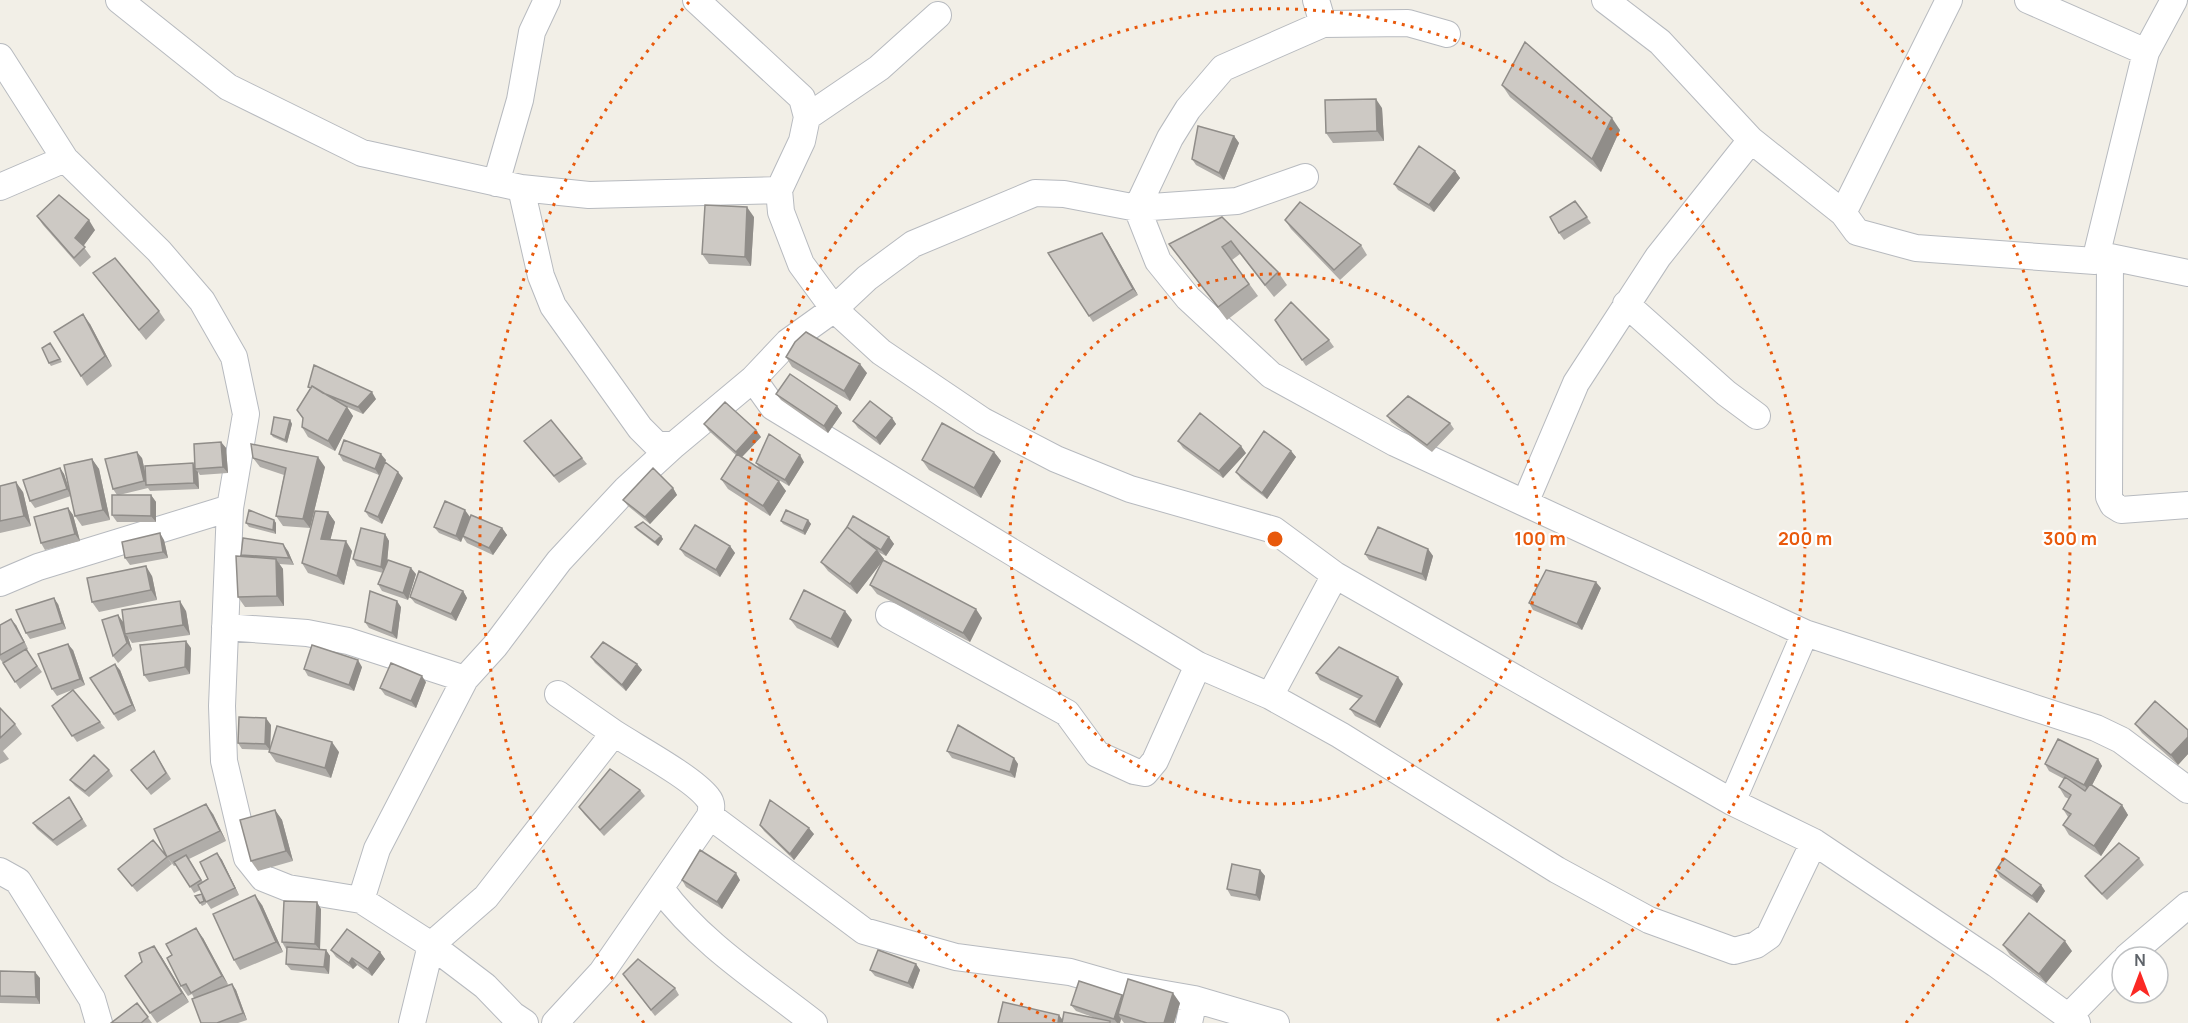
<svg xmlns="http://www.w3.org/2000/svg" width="2188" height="1023" viewBox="0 0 2188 1023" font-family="Manrope,sans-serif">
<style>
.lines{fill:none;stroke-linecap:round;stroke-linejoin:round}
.minor-casing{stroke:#b7babf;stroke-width:28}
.minor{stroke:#fff;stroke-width:26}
.wall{fill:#b0ada9}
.shaded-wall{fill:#908d89}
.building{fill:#cdc9c4;stroke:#908d89;stroke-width:1.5}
.ring{fill:none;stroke:#e8590c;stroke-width:3;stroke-dasharray:3 6}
.centre{fill:#e8590c;stroke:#fff;stroke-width:3}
.ring-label{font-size:18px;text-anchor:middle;font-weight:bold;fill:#e8590c;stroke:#fff;stroke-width:4.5;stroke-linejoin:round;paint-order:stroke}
</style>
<rect width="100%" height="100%" fill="#f2efe7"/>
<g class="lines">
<g class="minor-casing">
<path id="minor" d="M119 0 228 87 362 153 521 188 589 195 779 190
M696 0 802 98 807 117 802 141 779 190 781 212 801 264 834 309 881 352 983 421 1056 459 1130 489 1274 530 1335 575 1732 802 1814 842 1996 964 2077 1023
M1316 0 1323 24
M1605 0 1660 42 1751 140 1843 213 1857 232 1916 248 2095 261 2110 257 2188 273
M2028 0 2146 52
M1447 34 1408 23 1323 24 1223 68 1188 109 1170 138 1137 208 1158 261 1188 298 1271 375 1395 443 1805 633 2096 728 2121 740 2188 790
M0 57 65 159 159 251 202 301 234 357 246 414 230 508 222 706 224 761 247 858 263 878 288 888 361 900
M807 117 879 68 938 15
M1305 177 1237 201 1137 208 1064 194 1035 193 913 244 867 278 834 309 788 342 753 379 773 407 1198 665 1270 696 1340 735 1557 870 1649 920 1734 951 1756 945 1769 936 1814 842
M496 183 520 100 532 32 547 0
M0 187 65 159
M521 188 541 276 553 306 640 428 657 445H674L753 379
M1843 213 1949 0
M2110 257 2109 497 2113 505 2121 510 2188 505
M2095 261 2146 52 2174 0
M1626 304 1726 393 1757 416
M1525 503 1576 383 1658 257 1751 140
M0 583 38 567 230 508
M889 615 1067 713 1097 754 1134 771 1145 773 1155 761 1198 665
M225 627 307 633 348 641 465 679
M1270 696 1335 575
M1732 802 1805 633
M710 816 864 931 956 957 1070 972 1119 986 1194 999 1276 1023
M0 871 18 881 92 999 99 1023
M661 889C700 943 762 982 814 1023
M2127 957 2188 905
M2070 1015 2122 962
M412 1023 431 945 361 900 377 849 465 679 495 646 559 561 626 489 674 445
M525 1023 513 1015 485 986 431 945 486 897 614 733 558 694
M555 1023 602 972 710 816C711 810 713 804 708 798 693 778 637 748 614 733
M1189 1023 1194 999"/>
</g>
<use href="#minor" class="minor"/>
</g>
<path class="wall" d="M1502 85 1620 130 1601 172 1510 97Z
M1382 108 1384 141 1333 143 1326 133Z
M1234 136 1239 143 1224 180 1196 165 1192 159Z
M1455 171 1460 178 1434 212 1398 190 1394 184Z
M1575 201 1591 223 1564 240 1559 233Z
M37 216 95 230 83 246 91 257 80 267 43 225Z
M754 217 751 266 709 264 702 254Z
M1222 217 1278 272 1287 285 1274 297 1240 254 1232 260 1258 296 1227 320 1169 244Z
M1285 220 1361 245 1367 255 1340 280 1291 229Z
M1107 240 1138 295 1093 322 1048 253Z
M93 273 159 311 165 320 146 340Z
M1275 320 1329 340 1334 347 1306 366Z
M90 324 112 366 87 386 81 376Z
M50 343 62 362 51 366 49 363Z
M786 357 867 373 850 401 792 367Z
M308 387 376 399 363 414 347 407 353 416 335 451 308 437 302 427 303 419 297 410 310 389Z
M776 394 837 406 842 413 828 433 781 400Z
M1387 416 1450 423 1454 429 1432 452 1391 422Z
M892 418 896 424 880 445 858 428 853 421Z
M290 420 292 424 287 443 273 437 271 434Z
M704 424 761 437 742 457 760 469 756 463 804 462 789 486 767 473 786 491 770 516 728 489 721 479 737 456 709 431Z
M524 441 582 458 587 464 559 483Z
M1178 441 1246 453 1223 478 1183 448Z
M221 442 226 448 228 473 200 475 198 472 199 489 150 491 148 488 119 495H151L156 502V522H117L112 515 117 495 113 489 142 458 145 473 195 466Z
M1291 451 1296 457 1267 499 1241 479 1236 472Z
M994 452 1001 461 981 498 929 470 922 460Z
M339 454 386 460 379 475 343 461Z
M253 458 325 467 310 528 283 526 276 516 284 475 260 467Z
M92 459 99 469 110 520 82 526 75 516 71 496 35 508 30 501 60 468 64 474 70 491Z
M403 478 382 524 369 517 365 511Z
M0 486 23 492 31 526 0 533Z
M673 488 677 495 650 524 628 506 623 500Z
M68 508 73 515 80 541 45 550 41 543Z
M328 512 335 522 330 540 352 551 344 585 308 573 302 563Z
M470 517 502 528 507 535 493 555 467 543 463 537 461 542 439 533 434 527Z
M274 520 276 523V534L249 527 246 523Z
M808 520 811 524 805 535 783 524 781 521Z
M635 527 661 536 663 539 658 546 637 530Z
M846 529 889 537 894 544 886 556 878 552 884 559 857 594 828 571 821 562Z
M385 534 389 541 387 563 416 574 408 600 382 591 378 584 383 573 357 566 353 559Z
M164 540 168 558 130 565 125 558Z
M730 546 735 553 720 577 685 556 680 549Z
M1428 549 1433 556 1426 581 1369 560 1365 554Z
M288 551 294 565 279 564 283 569 284 606 245 607 238 597 243 557 241 555Z
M152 576 157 600 99 612 92 602Z
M870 585 982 618 970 642 877 594Z
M1601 588 1582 630 1533 610 1529 603Z
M463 591 467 598 456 621 415 603 410 597Z
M58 604 66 629 30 639 26 633Z
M401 607 397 639 369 628 365 622Z
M186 611 190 635 132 643 128 637 132 650 118 663 113 656 118 615 123 622 124 626Z
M790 619 852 620 838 648 797 628Z
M0 625H16L28 649 26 650 42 672 20 689 3 663 11 658 3 663 0 659Z
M191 648 190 674 149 682 144 675Z
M73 650 85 685 73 690 105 728 77 742 52 706 72 690 57 696 52 689Z
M591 657 637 664 642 670 626 691 595 663Z
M362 667 354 691 308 676 304 669Z
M120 670 136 711 118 721 90 678Z
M1316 673 1403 684 1380 728 1355 716 1350 709 1359 699 1320 680Z
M426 682 416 708 385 695 380 688Z
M0 708 15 724 22 734 3 751 9 759 0 764Z
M2135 724 2188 730V754L2178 765 2142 733Z
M271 725 270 750 339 752 331 778 276 762 269 752 270 750 242 749 238 743Z
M154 751 171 779 151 795 131 770Z
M947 751 1014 758 1018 764 1015 778 952 758Z
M2098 759 2102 766 2092 785 2122 805 2128 815 2101 856 2069 835 2063 825 2068 817 2063 809 2069 799 2065 797 2059 787 2064 779 2049 771 2045 764Z
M109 770 113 776 89 797 75 786 70 780Z
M640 790 645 796 604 836 584 814 579 807Z
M73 803 87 826 57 846 37 829 33 823Z
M275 810 282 820 293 861 258 871 251 861Z
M213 814 226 841 189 859 203 882 208 879 217 853 222 860 239 895 211 909 205 900 206 904 202 906 195 896 202 894 200 890 194 893 177 865 174 866 167 857Z
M760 825 814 834 794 860 764 831Z
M167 857 172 864 137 892 118 869Z
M2139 858 2144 865 2107 900 2089 882 2085 876Z
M1260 870 1265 876 1260 901 1231 896 1227 889Z
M1996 870 2041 885 2045 891 2037 903 2000 877Z
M682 880H740L722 909 686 887Z
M262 905 283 952 240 970 234 960Z
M321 909 320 949 326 950 330 956 329 974 291 970 286 964 287 949H286L282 942Z
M203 938 228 985 232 984 236 990 247 1020 238 1023H201L194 998 192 994 188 996 181 986Z
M2003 945 2072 951 2046 983 2010 955Z
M331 950 380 952 385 959 372 976 357 965 353 969 336 957Z
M161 956 189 1002 157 1023 150 1013Z
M916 964 920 970 913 989 875 976 870 970Z
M0 971 40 978V1004L0 1003Z
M628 981 675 988 679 995 655 1016Z
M1122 995 1123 996 1180 1003 1174 1023H1124L1121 1019 1120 1023H998L1062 1019 1101 1020 1076 1011 1071 1005Z
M137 1003 152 1023H111Z"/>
<path class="shaded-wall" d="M1376 99 1382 108 1384 141 1377 131Z
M1612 118 1620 130 1601 172 1592 159Z
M1234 136 1239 143 1224 180 1219 173Z
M1455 171 1460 178 1434 212 1429 205Z
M747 207 754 217 751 266 745 257Z
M89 220 95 230 82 248 75 238Z
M1102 233 1107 240 1138 295 1133 289Z
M83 314 90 324 112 366 105 356Z
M860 364 867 373 850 401 844 391Z
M372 392 376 399 363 414 358 407Z
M837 406 842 413 828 433 824 426Z
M347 407 353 416 335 451 328 441Z
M892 418 896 424 880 445 876 438Z
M290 420 292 424 287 443 285 440Z
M756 430 761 437 740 459 736 452Z
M221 442 226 448 228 473 223 467Z
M1241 446 1246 453 1223 478 1219 471Z
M1291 451 1296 457 1267 499 1262 493Z
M137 452 142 458 148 485H147L144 481Z
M994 452 1001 461 981 498 974 488Z
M381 454 386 460 379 475 375 469Z
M800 455 804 462 789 486 785 480Z
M318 457 325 467 310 528 303 519Z
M92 459 99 469 110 520 103 510Z
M193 463 197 469H195L198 472 199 489 194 483Z
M60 468 64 474 71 496 67 489Z
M398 472 403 478 382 524 378 517Z
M779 481 786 491 770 516 763 506Z
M16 482 23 492 31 526 24 516Z
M673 488 677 495 650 524 645 517Z
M151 495 156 502V522L151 516Z
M68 508 73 515 80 541 75 534Z
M465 510 470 517 461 542 456 536Z
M328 512 335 522 328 549 321 539Z
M274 520 276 523V534L273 530Z
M808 520 811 524 805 535 803 531Z
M502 528 507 535 493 555 489 548Z
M160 533 164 540 168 558 163 552Z
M385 534 389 541 386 574 381 567Z
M661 536 663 539 658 546 655 542Z
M889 537 894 544 886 556 881 550Z
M346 541 352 551 344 585 337 576Z
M283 544 288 551 294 565 289 558Z
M730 546 735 553 720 577 716 570Z
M1428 549 1433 556 1426 581 1422 574Z
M877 550 884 559 857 594 850 584Z
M276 559 283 569 284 606 277 596Z
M146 566 152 576 157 600 151 590Z
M411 568 416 574 408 600 403 593Z
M1596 582 1601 588 1582 630 1577 624Z
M463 591 467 598 456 621 451 614Z
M54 598 58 604 66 629 62 623Z
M180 601 186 611 190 635 183 625Z
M397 601 401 607 397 639 392 633Z
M976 609 982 618 970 642 963 633Z
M845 611 852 620 838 648 831 639Z
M118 615 123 622 127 634H125L128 637 132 650 127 643Z
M11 619 16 625 28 649 24 642Z
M186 641 191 648 190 674 185 667Z
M68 644 73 650 85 685 80 679Z
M358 660 362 667 354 691 349 685Z
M115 664 120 670 136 711 132 705Z
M637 664 642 670 626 691 622 685Z
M422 676 426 682 416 708 411 701Z
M1398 677 1403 684 1380 728 1375 722Z
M266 718 271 725 270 750 265 744Z
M2188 737V754L2178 765 2171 755Z
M332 742 339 752 331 778 325 768Z
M1014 758 1018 764 1015 778 1010 772Z
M2098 759 2102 766 2089 791 2084 785Z
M206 804 213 814 226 841 220 831Z
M2122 805 2128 815 2101 856 2094 846Z
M275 810 282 820 293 861 286 851Z
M809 828 814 834 794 860 790 854Z
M217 853 222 860 239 895 235 888Z
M1260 870 1265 876 1260 901 1256 895Z
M736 873 740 880 722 909 717 902Z
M2041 885 2045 891 2037 903 2032 896Z
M255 895 262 905 283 952 276 942Z
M317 902 321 909 320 950 315 944Z
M196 928 203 938 229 986 222 976Z
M2065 941 2072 951 2046 983 2039 974Z
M154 946 161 956 189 1002 182 993Z
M326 950 330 956 329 974 324 967Z
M380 952 385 959 372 976 368 969Z
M352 958 357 965 353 969 349 963Z
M916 964 920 970 913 989 908 983Z
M35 972 40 978V1004L36 997Z
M232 984 236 990 247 1020 243 1013Z
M1173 993 1180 1003 1174 1023H1164Z
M1122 995 1127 1002 1118 1014 1121 1019 1120 1023H1117L1114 1019Z
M1059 1015 1065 1023H1058Z"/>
<path class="building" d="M1525 42 1612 118 1592 159 1502 85Z
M1376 99 1377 131 1326 133 1325 100Z
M1198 126 1234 136 1219 173 1192 159Z
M1419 146 1455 171 1429 205 1394 184Z
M59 195 89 220 75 238 85 247 74 258 37 216Z
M1575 201 1587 217 1559 233 1550 217Z
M1300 202 1361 245 1334 270 1285 220Z
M705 205 747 207 745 257 702 254Z
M1222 217 1278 272 1265 285 1231 241 1222 247 1249 284 1218 307 1169 244Z
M1102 233 1133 289 1089 316 1048 253Z
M115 258 159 311 139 330 93 273Z
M1291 302 1329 340 1302 360 1275 320Z
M83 314 105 356 81 376 54 332Z
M806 332 860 364 844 391 786 357 795 342Z
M50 343 60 359 49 363 42 348Z
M314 365 372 392 358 407 323 393 312 386 311 388 308 387Z
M790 374 837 406 824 426 776 394Z
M312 386 347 407 328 441 302 427 303 418 297 410Z
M1408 396 1450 423 1427 445 1387 416Z
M870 401 892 418 876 438 853 421Z
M725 402 756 430 736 452 704 424Z
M1200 413 1241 446 1219 471 1178 441Z
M274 417 290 420 285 440 271 434Z
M551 420 582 458 554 476 524 441Z
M942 423 994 452 974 488 922 460Z
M1264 431 1291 451 1262 493 1236 472Z
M769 434 800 455 785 480 756 463Z
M344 440 381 454 375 469 339 454Z
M221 442 223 467 195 469 194 444Z
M251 444 318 457 303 519 276 516 286 468 253 458Z
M137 452 144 481 113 489 105 459Z
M737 454 779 481 763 506 721 479Z
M92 459 103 510 75 516 64 465Z
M385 462 398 472 378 517 365 511Z
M193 463 194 483 146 485 145 466Z
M60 468 67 489 30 501 23 480Z
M653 468 673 488 645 517 623 500Z
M16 482 24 516 0 521V486Z
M112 495H151V516L112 515Z
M445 501 465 510 456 536 434 527Z
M68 508 75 534 41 543 34 517Z
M249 510 274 520 273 530 246 523Z
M786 510 808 520 803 531 781 521Z
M315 511 328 512 321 539 346 541 337 576 302 563Z
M471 515 502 528 489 548 463 536Z
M853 516 889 537 881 550 863 539 847 527 846 529Z
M643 522 661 536 655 542 635 527Z
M695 525 730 546 716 570 680 549Z
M847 527 877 550 850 584 821 562Z
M1378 527 1428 549 1422 574 1365 554Z
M361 528 385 534 381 567 353 559Z
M160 533 163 552 125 558 122 542Z
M243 538 283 544 289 558 241 555Z
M236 556 276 559 277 596 238 597Z
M388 560 411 568 403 593 378 584Z
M883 560 976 609 963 633 870 585Z
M146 566 151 590 92 602 87 578Z
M1546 570 1596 582 1577 624 1529 603Z
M419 571 463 591 451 614 410 597Z
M804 590 845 611 831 639 790 619Z
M370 591 397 601 392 633 365 622Z
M54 598 62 623 26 633 16 610Z
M180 601 183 625 125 634 122 610Z
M118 615 127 643 113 656 102 620Z
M11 619 24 642 0 655V625Z
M186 641 185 667 144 675 140 645Z
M603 642 637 664 622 685 591 657Z
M68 644 80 679 52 689 38 654Z
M312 645 358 660 349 685 304 669Z
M1339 647 1398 677 1375 722 1350 709 1362 696 1316 673Z
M26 649 37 666 15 682 3 663Z
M391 663 422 676 411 701 380 688Z
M115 664 132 705 114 714 90 678Z
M73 690 100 722 72 736 52 706Z
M2155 701 2188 730V737L2171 755 2135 724Z
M0 708 15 724 0 738Z
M239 717 266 718 265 744 238 743Z
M958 725 1014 758 1010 772 947 751Z
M277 726 332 742 325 768 269 752Z
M2058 739 2098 759 2084 785 2045 764Z
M154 751 166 773 147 789 131 770Z
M94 755 109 770 85 791 70 780Z
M610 769 640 790 600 830 579 807Z
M2065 777 2085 791 2090 784 2122 805 2094 846 2063 825 2071 814 2063 809 2071 795 2059 787Z
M69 797 82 819 53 840 33 823Z
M770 800 809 828 790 854 760 825Z
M206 804 220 831 167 857 154 829Z
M275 810 286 851 251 861 240 820Z
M153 840 167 857 132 886 118 869Z
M2119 843 2139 858 2102 894 2085 876Z
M700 850 736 873 717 902 682 880Z
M217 853 235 888 206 902 198 885 208 879 200 862Z
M186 855 201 880 190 887 174 862Z
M2004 858 2041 885 2032 896 1996 870Z
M1232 864 1260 870 1256 895 1227 889Z
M202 894 204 901 200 903 195 896Z
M255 895 276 942 234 960 213 914Z
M284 901 317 902 315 944 282 942Z
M2029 913 2065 941 2039 974 2003 945Z
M196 928 222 976 191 993 186 984 181 986 167 958 172 955 166 944Z
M347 929 380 952 368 969 352 958 349 963 331 950Z
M154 946 182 993 150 1013 125 976 142 962 139 953Z
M287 947 326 950 324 967 286 964Z
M878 950 916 964 908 983 870 970Z
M638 959 675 988 651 1010 623 974Z
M0 971 35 972 36 997 0 996Z
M1128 979 1173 993 1164 1023H1147L1118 1014Z
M1079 981 1122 995 1114 1019 1071 1005Z
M232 984 243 1013 217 1023H201L192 999Z
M1003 1002 1059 1015 1058 1023H998Z
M137 1003 148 1017 141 1023H111Z
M1064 1012 1110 1021V1023H1062Z"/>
<g class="ring">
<circle cx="1275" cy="539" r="265"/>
<path d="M1055 1021A530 530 0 1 1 1495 1021"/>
<path d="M644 1023A795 795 0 0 1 689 2M1861 2A795 795 0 0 1 1906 1023"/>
</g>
<circle cx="1275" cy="539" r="9" class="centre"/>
<g class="ring-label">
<text x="1540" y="545">100 m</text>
<text x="1805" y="545">200 m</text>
<text x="2070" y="545">300 m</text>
</g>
<g transform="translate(2140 975)"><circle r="28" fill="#ffffff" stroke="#bfc1c3" stroke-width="1.5"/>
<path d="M0-4.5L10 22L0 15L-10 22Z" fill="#fb2924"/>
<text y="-9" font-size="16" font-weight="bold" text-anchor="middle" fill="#5e6369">N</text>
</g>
</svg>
